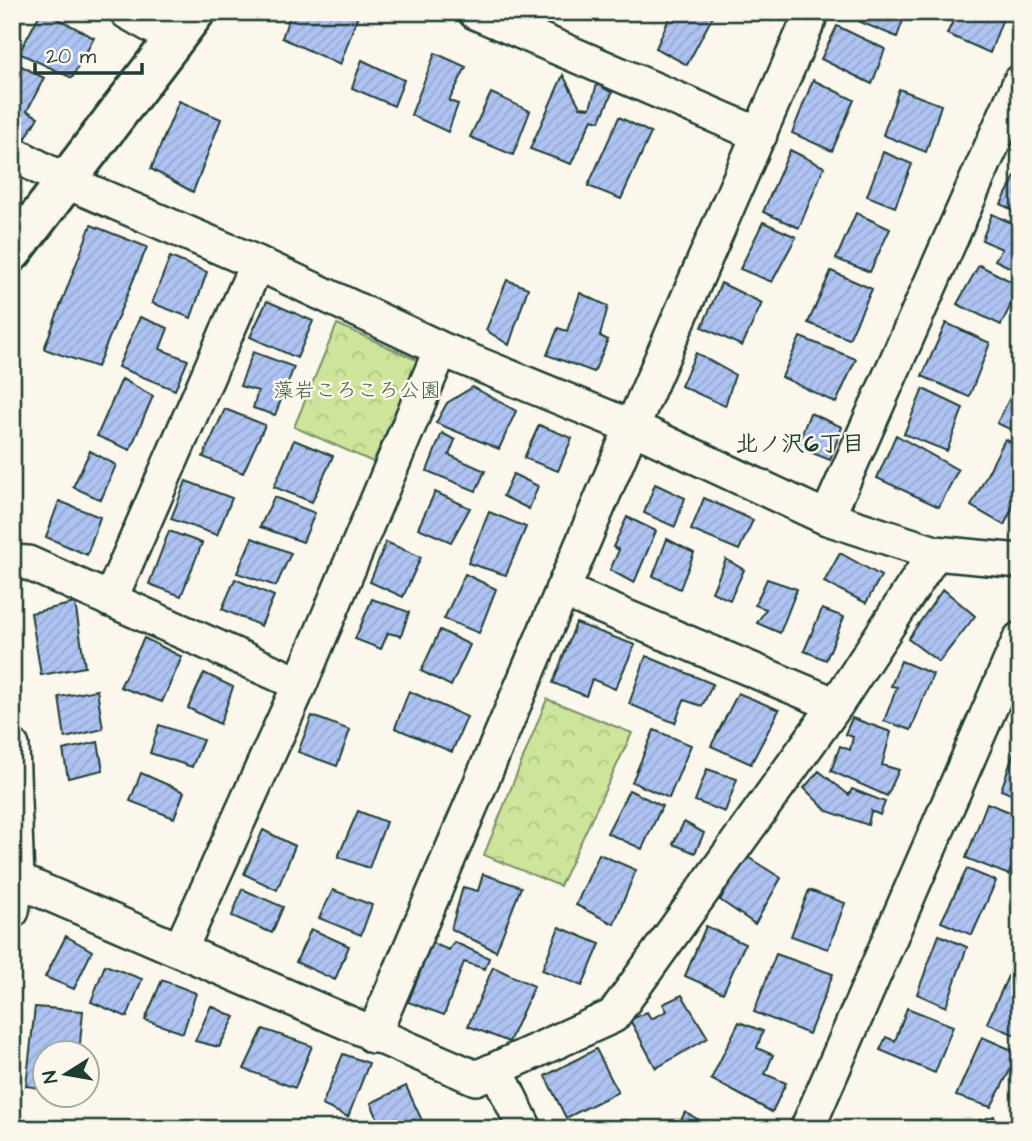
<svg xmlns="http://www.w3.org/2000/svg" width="1032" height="1141" viewBox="0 0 1032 1141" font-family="'Architects Daughter','Klee One',sans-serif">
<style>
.park{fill:url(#park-crowns);stroke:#769067;stroke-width:2}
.building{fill:url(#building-hatch);stroke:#1f3d34;stroke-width:2}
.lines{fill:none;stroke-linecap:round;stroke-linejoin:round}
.minor-casing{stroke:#1f3d34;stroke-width:38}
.tertiary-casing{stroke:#1f3d34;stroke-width:44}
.minor{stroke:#fbf7ec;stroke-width:33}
.tertiary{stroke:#fbf7ec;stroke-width:38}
.labels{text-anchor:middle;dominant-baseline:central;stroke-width:5;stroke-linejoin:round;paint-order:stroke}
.park-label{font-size:21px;fill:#425e48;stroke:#fbf7ec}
.neighbourhood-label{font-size:23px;font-weight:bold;fill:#1f3d34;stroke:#fbf7ec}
</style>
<defs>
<pattern id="park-crowns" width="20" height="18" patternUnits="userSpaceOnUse" patternTransform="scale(1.75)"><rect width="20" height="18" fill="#cde49a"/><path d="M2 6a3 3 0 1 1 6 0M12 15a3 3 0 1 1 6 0" fill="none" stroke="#b0c485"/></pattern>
<pattern id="building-hatch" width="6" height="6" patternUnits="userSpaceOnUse" patternTransform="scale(1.75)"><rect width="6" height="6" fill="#aec3f2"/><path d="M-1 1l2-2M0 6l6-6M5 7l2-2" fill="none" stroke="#95a8d0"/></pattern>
</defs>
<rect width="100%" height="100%" fill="#fbf7ec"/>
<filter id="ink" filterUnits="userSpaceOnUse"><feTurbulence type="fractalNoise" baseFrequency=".0143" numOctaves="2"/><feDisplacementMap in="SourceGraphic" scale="14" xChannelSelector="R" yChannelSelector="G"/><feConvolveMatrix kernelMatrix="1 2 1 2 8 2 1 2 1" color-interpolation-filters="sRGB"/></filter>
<g filter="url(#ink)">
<path class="park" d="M337 324 419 361 373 462 294 427Z
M547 699 632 733 560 886 484 855Z"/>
<path class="building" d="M41 12H46L94 38 72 78 19 53Z
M291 12H359L340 65 282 38Z
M672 12H715L687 65 656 48Z
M864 12H906L897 37 860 22Z
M957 12H998L1004 15 990 53 947 34Z
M837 26 885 49 872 84 821 59Z
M435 53 466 67 449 101 458 104 448 132 411 115Z
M362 60 404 80 394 106 352 88Z
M12 61 44 78 27 111 38 117 26 138 12 131Z
M563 75 580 107 590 108 597 84 612 93 600 121 592 119 571 164 530 149Z
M813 80 854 100 832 151 792 133Z
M899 89 941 105 926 152 883 135Z
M491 93 530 111 513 155 470 137Z
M179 101 221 119 193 192 151 169Z
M619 117 651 133 621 199 588 186Z
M790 150 824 167 799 228 763 212Z
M883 152 912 164 895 207 867 196Z
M1020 167V214L1001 204Z
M856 213 890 229 870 272 836 259Z
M992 214 1020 227 1019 272 995 260 1002 249 982 240Z
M763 222 796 237 772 282 740 269Z
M91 225 147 247 97 367 44 349Z
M170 257 207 272 191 318 152 303Z
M979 265 1020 286 1001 325 957 304Z
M831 271 872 289 849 339 808 323Z
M507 280 528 288 509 345 486 330Z
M721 283 762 303 742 346 702 327Z
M580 293 608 306 600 336 608 340 594 372 547 355 558 328 567 331Z
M267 301 313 321 297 358 250 337Z
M140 317 168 328 160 349 188 360 175 390 118 367Z
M946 323 990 343 969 397 922 376Z
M800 337 856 359 836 403 782 377Z
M253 352 294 367 275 415 253 408 258 391 240 386Z
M696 353 735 375 725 406 681 386Z
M122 379 153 396 130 450 97 436Z
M1019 380 1020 381V434L997 423Z
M473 387 516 411 499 449 436 423 447 403Z
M923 389 963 408 947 451 904 434Z
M225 409 265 425 243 473 203 457Z
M810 413 842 427 830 460 797 447Z
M539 425 572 438 558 471 524 458Z
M442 433 455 440 449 455 485 471 476 491 427 471Z
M896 435 958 470 939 507 877 478Z
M1005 439 1020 447V493L1004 525 971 506Z
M294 440 333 456 312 502 274 487Z
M90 451 116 465 101 500 73 487Z
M513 474 538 486 529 509 503 496Z
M186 481 232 498 217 535 171 519Z
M655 484 685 498 675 527 644 513Z
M435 492 470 508 451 542 418 528Z
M274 497 315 513 303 542 260 527Z
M704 498 753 520 739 550 691 530Z
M59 501 100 517 87 555 46 537Z
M489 512 526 527 506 575 468 563Z
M627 517 656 531 634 583 610 570 619 550 613 547Z
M169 531 202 543 181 596 149 584Z
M252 538 291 553 276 586 237 573Z
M667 539 694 553 680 589 653 576Z
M386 542 421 557 403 597 370 582Z
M840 553 881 576 866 603 824 582Z
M726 559 744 570 730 600 712 592Z
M465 574 496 589 479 633 444 619Z
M235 579 274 596 261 626 222 609Z
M767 579 797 589 780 633 757 623 766 609 755 605Z
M943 589 975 616 939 662 908 639Z
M372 599 409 612 401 636 388 633 381 649 355 639Z
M75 603 85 667 41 675 31 613Z
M822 609 844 617 826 660 804 651Z
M576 623 635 645 615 689 592 679 586 696 553 683Z
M440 630 470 645 451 686 421 671Z
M144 638 182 657 162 702 120 687Z
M646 656 713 684 702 706 684 700 675 723 629 704Z
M901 661 933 674 911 730 884 721 897 687 891 686Z
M204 673 233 687 220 724 188 708Z
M97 690 103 729 65 738 59 697Z
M409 691 467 717 452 752 395 728Z
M738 693 779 710 751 764 711 746Z
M312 716 350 730 337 766 298 752Z
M852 718 891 732 882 765 899 770 887 796 831 771 840 746 850 750 853 737 845 734Z
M159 725 203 740 192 767 150 753Z
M654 730 691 745 669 798 632 782Z
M1019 738H1020V798L1001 790Z
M98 742 103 770 68 778 63 750Z
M707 769 737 779 725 812 695 801Z
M819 771 849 795 852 789 885 802 880 815 871 811 868 825 827 811 804 788Z
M141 773 184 792 174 818 130 801Z
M629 790 662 806 642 849 607 833Z
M987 803 1020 816V840L1009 875 966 858Z
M358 811 386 822 369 868 338 857Z
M684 822 704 833 695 853 673 844Z
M263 830 295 846 277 890 244 874Z
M599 854 636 870 614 924 576 905Z
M746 856 781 878 755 924 720 900Z
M967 869 996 881 972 935 941 922Z
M483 874 521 887 496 951 451 929 463 887 478 891Z
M242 889 283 907 272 933 232 916Z
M333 890 372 905 361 935 319 918Z
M809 890 845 903 828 949 791 936Z
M706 926 745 944 723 993 685 976Z
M559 927 600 944 582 986 542 970Z
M311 929 349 946 335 980 296 962Z
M939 935 967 947 946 1007 917 994Z
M66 936 92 951 74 989 45 977Z
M454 942 489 958 485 969 464 962 444 1015 408 1002 432 943 449 950Z
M776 954 833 974 809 1034 754 1012Z
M105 965 142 979 127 1017 91 1002Z
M493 967 534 986 509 1042 468 1026Z
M1008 976 1020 980V1037L987 1023Z
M162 980 196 993 183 1033 145 1020Z
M682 995 708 1038 656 1068 630 1020 647 1012 651 1019 667 1011 663 1004Z
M211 1006 235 1017 219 1047 195 1041Z
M35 1007 83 1011 79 1054H46V1089L26 1086Z
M907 1008 953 1026 935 1073 880 1050 886 1037 895 1041Z
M739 1022 763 1031 757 1048 773 1055 765 1074 786 1083 772 1112 711 1079Z
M263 1029 312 1046 295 1088 244 1069Z
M982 1037 1019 1053 991 1107 956 1096Z
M596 1049 618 1092 566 1118 545 1076Z
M343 1054 369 1063 348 1117 322 1105Z
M406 1086 425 1127 382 1129 371 1103Z
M685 1112 715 1129H677Z
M994 1116 998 1129H966L965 1125Z
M625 1120 628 1129H605Z"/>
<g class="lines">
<g class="minor-casing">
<path id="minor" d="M127 12 175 39
M475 12 760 135
M12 153 65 181 257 263 441 349 632 427 827 518 935 553 1020 561
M827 518 1020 82
M12 562 28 563 300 684
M562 590 836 705
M110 600 257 263
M12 746 17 880 12 911
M17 880 476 1078 613 1016 836 705 935 553
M180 950 300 684 441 349
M373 1036 632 427 812 12
M496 1069 525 1129
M807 1129 1020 639"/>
</g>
<g class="tertiary-casing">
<path id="tertiary" d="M12 252 195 12"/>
</g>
<use href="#minor" class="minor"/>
<use href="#tertiary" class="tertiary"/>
</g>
</g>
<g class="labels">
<g class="park-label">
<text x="357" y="390">藻岩ころころ公園</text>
</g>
<g class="neighbourhood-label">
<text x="800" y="444">北ノ沢6丁目</text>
</g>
</g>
<rect width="1032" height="1141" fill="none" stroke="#fbf7ec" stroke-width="42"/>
<rect x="21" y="21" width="990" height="1099" fill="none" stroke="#1f3d34" stroke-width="2.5" filter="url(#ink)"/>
<g transform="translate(66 1074) rotate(259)"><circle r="33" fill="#fbf7ec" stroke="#a3ada2" stroke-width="2"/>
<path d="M0-5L12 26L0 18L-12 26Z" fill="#1f3d34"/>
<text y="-10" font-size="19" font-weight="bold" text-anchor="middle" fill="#1f3d34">N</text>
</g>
<path d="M35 63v10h107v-10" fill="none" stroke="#1f3d34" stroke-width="3.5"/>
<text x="46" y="63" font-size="21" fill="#1f3d34" stroke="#fbf7ec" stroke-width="5" paint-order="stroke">20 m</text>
</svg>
